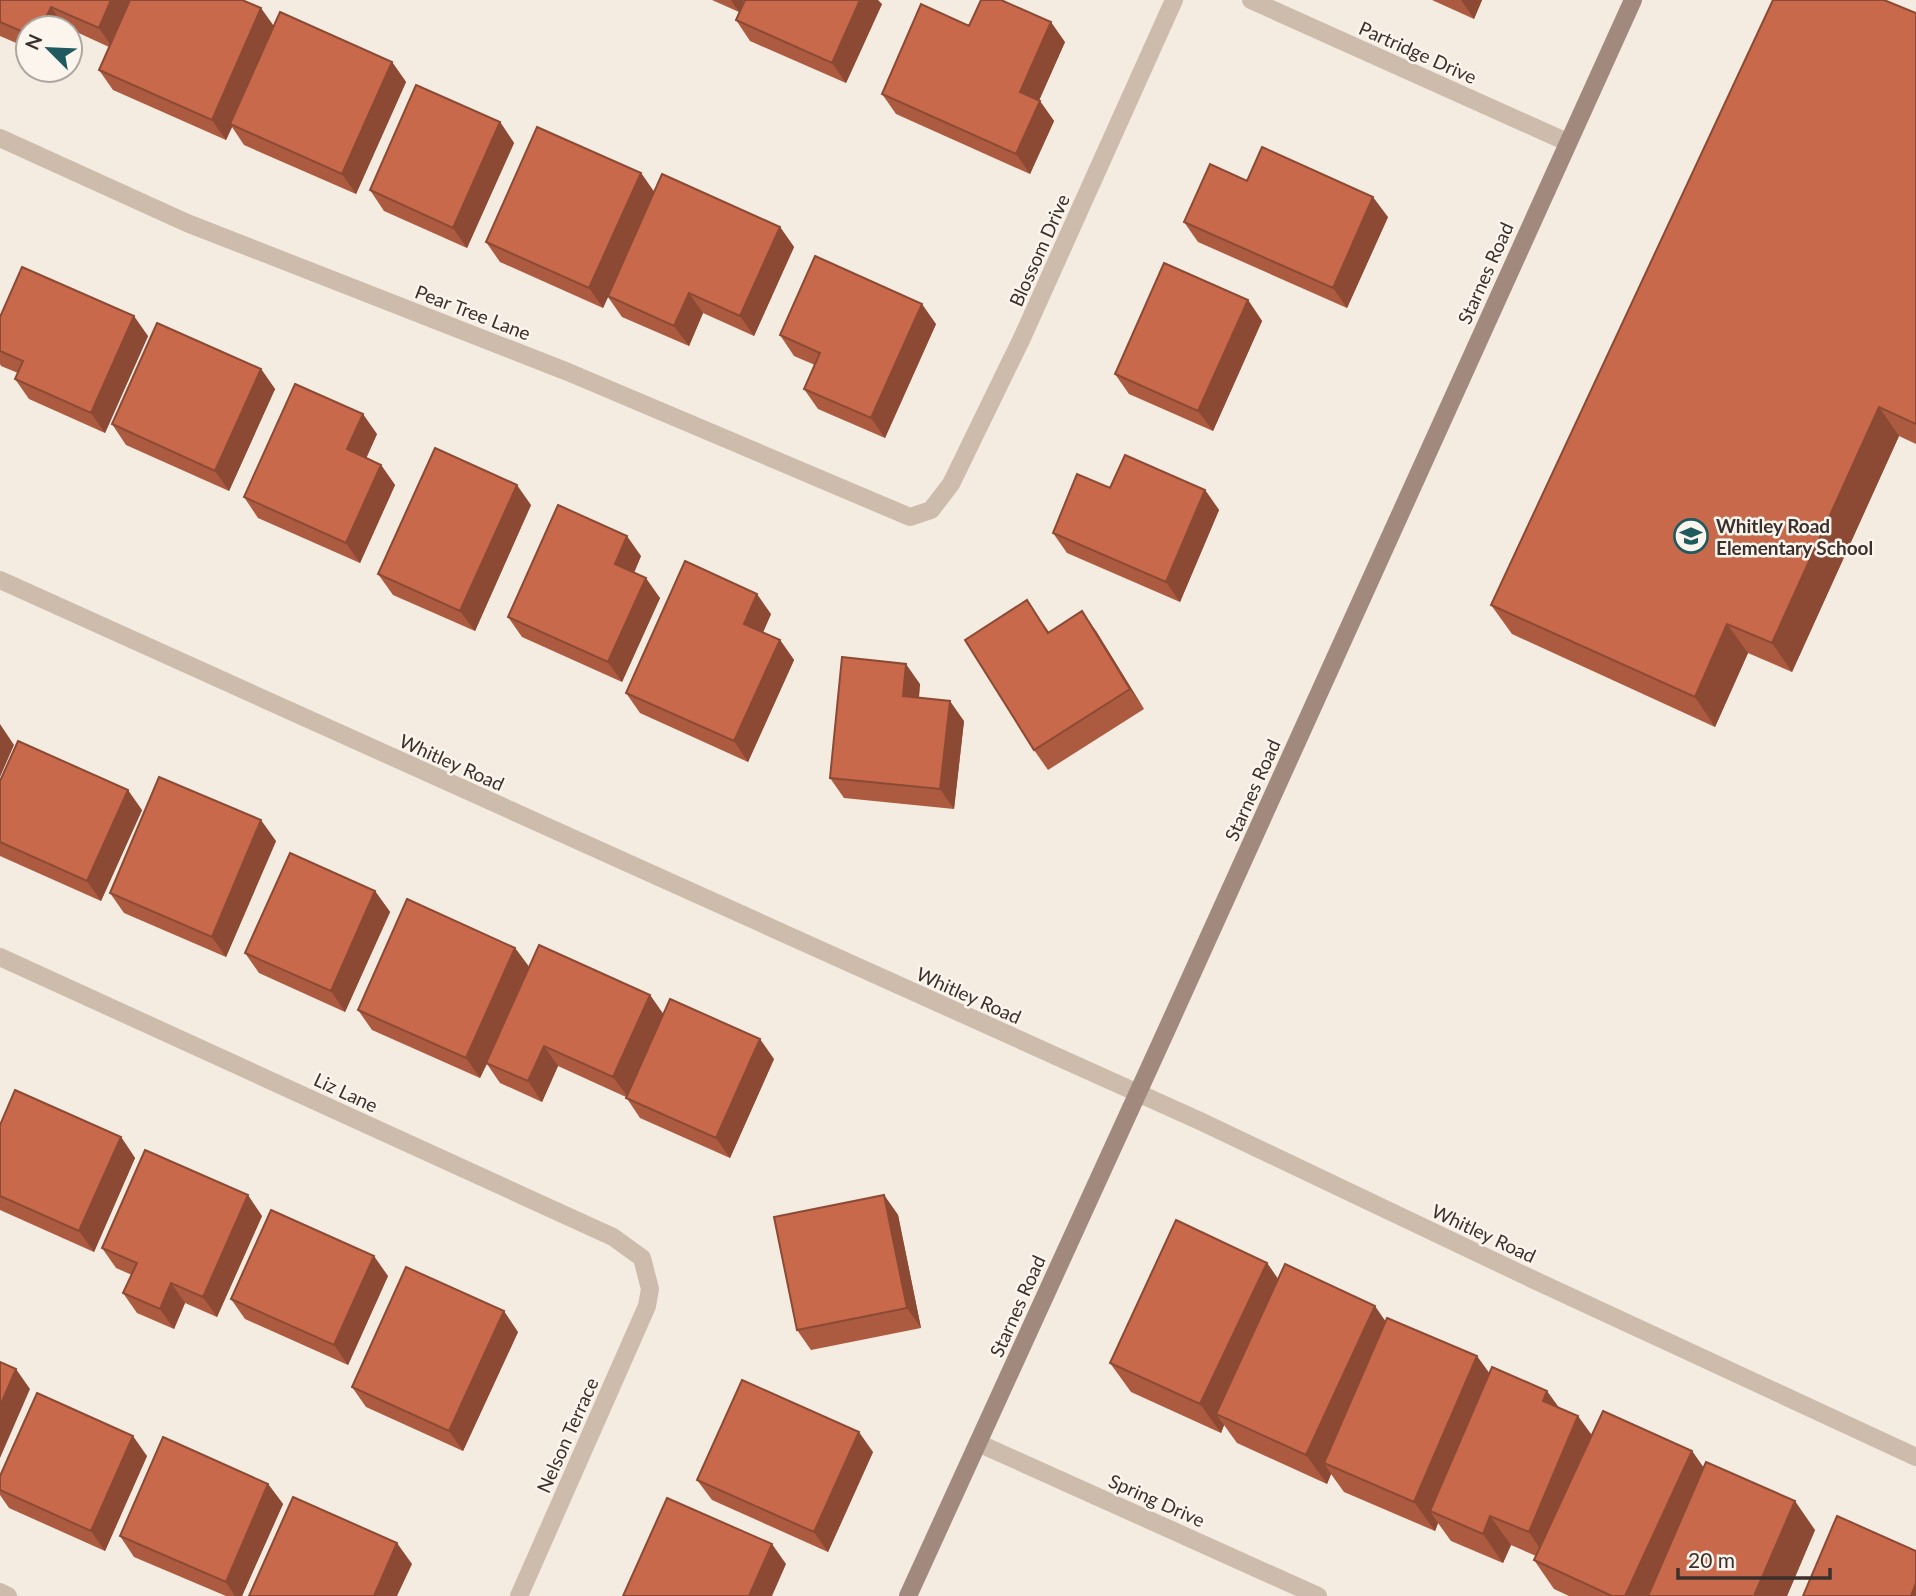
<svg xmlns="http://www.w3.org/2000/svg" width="1916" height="1596" viewBox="0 0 1916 1596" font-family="Lato,sans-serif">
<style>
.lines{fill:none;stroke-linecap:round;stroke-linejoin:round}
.minor{stroke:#cdbbac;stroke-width:18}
.tertiary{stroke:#cdbbac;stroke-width:18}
.secondary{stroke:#a18a7d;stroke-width:18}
.wall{fill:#ac5a40}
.shaded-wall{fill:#8c4a34}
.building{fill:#c8694b;stroke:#8c4a34;stroke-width:2}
.labels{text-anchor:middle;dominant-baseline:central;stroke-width:5;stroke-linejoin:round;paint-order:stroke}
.street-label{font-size:19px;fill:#3b302b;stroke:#fbf5ee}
.poi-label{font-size:19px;font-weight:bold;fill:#3b302b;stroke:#fbf5ee;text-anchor:start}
</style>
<rect width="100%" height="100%" fill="#f4ebe1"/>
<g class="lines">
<path class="minor" d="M1251 0 1567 142
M0 138 187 223 568 372 910 517 931 510 951 484 1022 338 1174 0
M0 957 613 1237 642 1258 650 1289 647 1306 519 1596
M978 1443 1318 1596
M0 1592 8 1596"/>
<path class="tertiary" d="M0 580 1200 1121 1530 1278 1916 1457"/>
<path class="secondary" d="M908 1596 1162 1040 1633 0"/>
</g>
<path class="wall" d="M0 0 274 26 392 62 406 82 356 194 244 145 232 127 226 140 113 90 99 70 109 47 70 29V28H28V48L0 36Z
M712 0H744L739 12Z
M1432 0H1482L1474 19Z
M882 4 846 83 750 41 736 20Z
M1916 13V444L1899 436 1792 672 1748 653 1715 727 1512 634 1491 605Z
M1065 42 1039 100 1054 121 1030 174 896 114 882 94Z
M500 122 514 143 467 248 384 211 370 190Z
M641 173 654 192 780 227 794 247 754 336 703 313 689 346 622 317 608 297 603 308 500 262 486 242Z
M1247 181 1388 217 1347 308 1198 242 1184 222Z
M1248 300 1262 321 1213 431 1129 394 1115 374Z
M0 317 148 336 105 433 29 399 15 379 18 373 1 366 0 364Z
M936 324 885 438 818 409 804 389 815 365 794 356 780 335Z
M261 369 275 389 229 491 126 445 112 424Z
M377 434 366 458 381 465 395 485 360 563 258 518 244 497Z
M1110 488 1205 490 1219 510 1180 602 1067 553 1053 533Z
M531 505 475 631 393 595 378 574Z
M641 556 634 573 660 598 622 682 522 637 508 617Z
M771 614 763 632 780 640 794 660 748 762 640 713 626 693Z
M1041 621 1049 632 1096 631 1144 709 1048 770 1034 750Z
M920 684 919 698 964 721 954 809 844 798 830 778Z
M0 781 142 810 101 901 0 856Z
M276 841 226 957 124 913 110 893Z
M375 891 390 912 345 1012 259 973 245 953Z
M515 948 529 967 650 995 663 1014 774 1059 730 1158 640 1118 626 1097 558 1066 542 1102 500 1083 487 1064 480 1078 372 1030 358 1010Z
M0 1125 121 1137 135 1158 94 1252 0 1210Z
M884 1195 898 1215 921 1328 811 1350 797 1330Z
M262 1216 217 1317 185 1303 174 1329 137 1313 123 1293 132 1275 116 1268 102 1248Z
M1267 1263 1278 1279 1385 1321 1560 1408 1592 1435 1692 1451 1704 1468 1815 1530 1787 1596H1569L1554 1589 1534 1560 1536 1556 1511 1545 1503 1563 1451 1541 1438 1523 1435 1531 1344 1492 1331 1474 1327 1484 1237 1443 1224 1425 1221 1433 1131 1392 1110 1363Z
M388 1276 348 1365 245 1319 231 1299Z
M518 1332 463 1451 366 1407 352 1387Z
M873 1452 828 1552 712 1500 697 1480Z
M147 1456 105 1551 9 1508 0 1495V1476Z
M268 1484 283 1504 242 1596H226L134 1557 120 1536Z"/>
<path class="shaded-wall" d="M111 0H134L113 48 99 28Z
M731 0H744L739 12Z
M860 0H878L882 4 846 83 832 63Z
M1461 0H1482L1474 19Z
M51 7 65 27V28H41Z
M261 8 276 29 230 124 232 127 226 140 212 120Z
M1051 22 1065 42 1034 112 1020 92Z
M392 62 406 82 356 194 342 174Z
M1040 101 1054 121 1030 174 1016 154Z
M500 122 514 143 467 248 453 228Z
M641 173 655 193 603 308 589 288Z
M1373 197 1388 217 1347 308 1333 288Z
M780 227 794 247 754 336 740 316Z
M689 293 703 313 689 346 674 326Z
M1248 300 1262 321 1213 431 1198 411Z
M922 304 936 324 885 438 871 418Z
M134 316 148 336 105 433 91 413Z
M261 369 275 389 229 491 215 471Z
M1879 407 1899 436 1792 672 1772 643Z
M363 414 377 434 361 470 347 449Z
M381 465 395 485 360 563 346 543Z
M517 485 531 505 475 631 460 611Z
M1205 490 1219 510 1180 602 1166 582Z
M627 536 641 556 629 584 615 564Z
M646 578 660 598 622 682 608 662Z
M757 594 771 614 758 644 744 624Z
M1082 611 1096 631 1144 709 1130 689Z
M1727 624 1748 653 1715 727 1695 697Z
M780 640 794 660 748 762 734 741Z
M906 664 920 684 917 716 903 696Z
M950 701 964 721 954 809 940 789Z
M0 724 14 745 0 777Z
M128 790 142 810 101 901 87 881Z
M261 820 276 841 226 957 212 937Z
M375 891 390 912 345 1012 331 991Z
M515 948 530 968 480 1078 466 1058Z
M650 995 664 1015 628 1097 613 1077Z
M760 1039 774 1059 730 1158 716 1138Z
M544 1046 558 1066 542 1102 528 1081Z
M121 1137 135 1158 94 1252 79 1231Z
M248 1195 262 1216 217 1317 203 1297Z
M884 1195 898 1215 921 1328 907 1308Z
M374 1256 388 1276 348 1365 334 1345Z
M1267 1263 1287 1292 1216 1414 1224 1425 1221 1433 1200 1404Z
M171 1283 185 1303 174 1329 160 1309Z
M1375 1306 1395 1335 1324 1463 1331 1474 1327 1484 1306 1455Z
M504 1311 518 1332 463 1451 449 1431Z
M1477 1356 1498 1385 1430 1511 1438 1523 1435 1531 1414 1502Z
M16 1369 30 1389 0 1458V1406Z
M1547 1391 1568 1420 1543 1401Z
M1578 1416 1599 1445 1549 1562 1529 1532Z
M859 1432 873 1452 828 1552 814 1532Z
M133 1436 147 1456 105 1551 91 1531Z
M1692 1451 1712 1480 1659 1596H1625Z
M268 1484 283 1504 242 1596H235L226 1582Z
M1795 1501 1815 1530 1787 1596H1754Z
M1490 1516 1511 1545 1503 1563 1483 1534Z
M397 1543 412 1564 397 1596H374Z
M772 1544 786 1564 772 1596H749Z
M1916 1583V1596H1911Z"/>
<path class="building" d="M0 0H111L99 28 51 7 41 28H28V34L0 22Z
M130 0H242L261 8 212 120 99 70Z
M745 0H860L832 63 736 20Z
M981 0H1001L1051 22 1020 92 1040 101 1016 154 882 94 921 4 969 26Z
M1773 0H1884L1916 13V424L1879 407 1772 643 1727 624 1695 697 1491 605Z
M280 12 392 62 342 174 230 124Z
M416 85 500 122 453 228 370 190Z
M537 127 641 173 589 288 486 242Z
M1262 147 1373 197 1333 288 1184 222 1210 164 1247 181Z
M662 174 780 227 740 316 689 293 674 326 608 296Z
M815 256 922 304 871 418 804 389 820 353 780 335Z
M1164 263 1248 300 1198 411 1115 374Z
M22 267 134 316 91 413 15 379 23 361 0 351V317Z
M157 323 261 369 215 471 112 424Z
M295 384 363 414 347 449 381 465 346 543 244 497Z
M435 448 517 485 460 611 378 574Z
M1125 455 1205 490 1166 582 1053 533 1077 474 1110 488Z
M558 505 627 536 615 564 646 578 608 662 508 617Z
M685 561 757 594 744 624 780 640 734 741 626 693Z
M1027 600 1048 633 1082 611 1130 689 1034 750 965 640Z
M842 657 906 664 903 696 950 701 940 789 830 778Z
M18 741 128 790 87 881 0 842V781Z
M159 777 261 820 212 937 110 893Z
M290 853 375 891 331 991 245 953Z
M407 899 515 948 466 1058 358 1010Z
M539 945 650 995 613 1077 544 1046 528 1081 486 1063Z
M670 999 760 1039 716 1138 626 1098Z
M15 1090 121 1137 79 1231 0 1196V1125Z
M145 1150 248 1195 203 1297 171 1283 160 1309 123 1293 137 1263 102 1248Z
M884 1195 907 1308 797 1330 774 1217Z
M271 1210 374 1256 334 1345 231 1299Z
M1176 1220 1267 1263 1200 1404 1110 1363Z
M1285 1264 1375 1306 1306 1455 1216 1414Z
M406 1267 504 1311 449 1431 352 1387Z
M1387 1318 1477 1356 1414 1502 1324 1463Z
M0 1362 16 1369 0 1406Z
M1492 1367 1547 1391 1543 1401 1578 1416 1529 1532 1490 1516 1483 1534 1430 1511Z
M742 1380 859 1432 814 1532 697 1480Z
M37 1393 133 1436 91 1531 0 1490V1476Z
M1603 1411 1692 1451 1625 1596H1612L1534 1560Z
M163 1437 268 1484 226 1582 120 1536Z
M1706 1462 1795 1501 1754 1596H1648Z
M293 1497 397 1543 374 1596H249Z
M667 1498 772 1544 749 1596H623Z
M1837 1516 1916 1551V1583L1911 1596H1803Z"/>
<defs>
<g id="school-ring" transform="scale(1.75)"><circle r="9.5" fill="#fbf5ee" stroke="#1f5a5e" stroke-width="1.5"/><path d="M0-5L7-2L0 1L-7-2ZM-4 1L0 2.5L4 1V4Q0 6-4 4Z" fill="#1f5a5e"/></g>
</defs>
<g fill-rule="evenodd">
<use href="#school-ring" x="1691" y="536"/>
</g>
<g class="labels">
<g class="street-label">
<text transform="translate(1418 52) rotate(24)">Partridge Drive</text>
<text transform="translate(1039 250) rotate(-66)">Blossom Drive</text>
<text transform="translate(1485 273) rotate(-66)">Starnes Road</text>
<text transform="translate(473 312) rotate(21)">Pear Tree Lane</text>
<text transform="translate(452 762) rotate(24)">Whitley Road</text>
<text transform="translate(1252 790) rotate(-66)">Starnes Road</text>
<text transform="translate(969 995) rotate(24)">Whitley Road</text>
<text transform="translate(346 1092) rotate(25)">Liz Lane</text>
<text transform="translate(1484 1233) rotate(25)">Whitley Road</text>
<text transform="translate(1017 1306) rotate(-66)">Starnes Road</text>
<text transform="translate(567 1435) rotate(-66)">Nelson Terrace</text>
<text transform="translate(1157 1500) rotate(24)">Spring Drive</text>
</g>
<g class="poi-label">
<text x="1716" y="525">Whitley Road<tspan x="1716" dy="22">Elementary School</tspan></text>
</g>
</g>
<g transform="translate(49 49) rotate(294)"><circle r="33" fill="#fbf5ee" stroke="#aea6a0" stroke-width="2"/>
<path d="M0-5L12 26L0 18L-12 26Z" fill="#1f5a5e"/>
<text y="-10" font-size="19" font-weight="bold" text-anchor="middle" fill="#3b302b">N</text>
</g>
<path d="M1678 1568v10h152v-10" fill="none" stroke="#3b302b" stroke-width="3.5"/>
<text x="1688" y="1568" font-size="21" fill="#3b302b" stroke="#fbf5ee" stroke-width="5" paint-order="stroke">20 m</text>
</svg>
